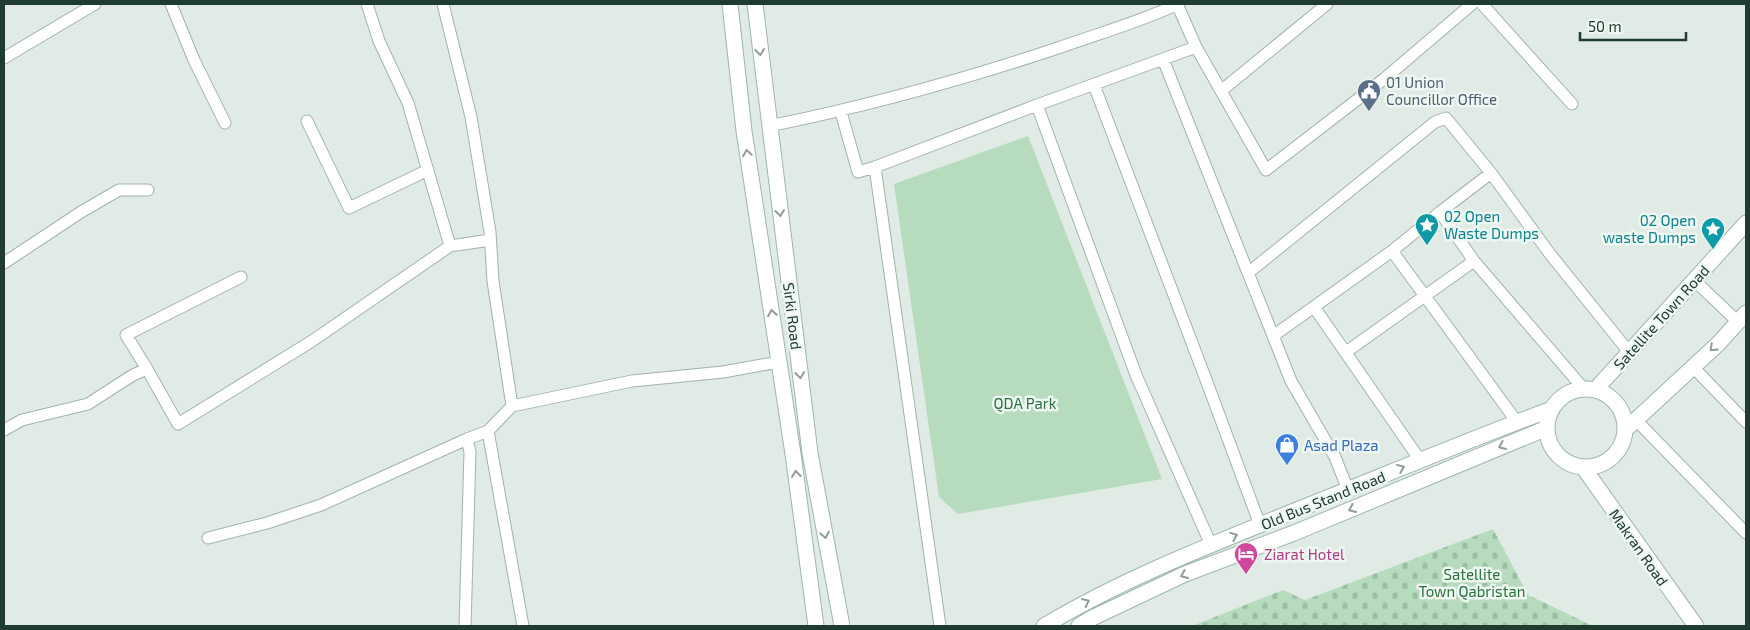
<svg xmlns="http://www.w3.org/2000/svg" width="1750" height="630" viewBox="0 0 1750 630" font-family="'Exo 2',sans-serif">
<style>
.cemetery{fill:url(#cemetery-stones)}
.park{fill:#b7dcbd}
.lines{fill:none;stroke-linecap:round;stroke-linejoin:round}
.street-casing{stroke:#a2b3aa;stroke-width:13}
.secondary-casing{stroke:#9eb6ab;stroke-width:17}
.street{stroke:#fff;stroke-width:11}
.secondary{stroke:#fff;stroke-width:15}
.oneway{stroke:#909d98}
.labels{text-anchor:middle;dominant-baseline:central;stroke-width:5;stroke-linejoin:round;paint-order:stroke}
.service-label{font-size:15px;fill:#4e5e75;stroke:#eff7f2;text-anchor:start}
.culture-label{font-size:15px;fill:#0d838f;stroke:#eff7f2;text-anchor:start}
.street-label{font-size:15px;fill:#203b30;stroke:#eff7f2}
.park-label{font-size:15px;fill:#29723d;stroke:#eff7f2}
.shop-label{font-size:15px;fill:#366cbe;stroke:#eff7f2;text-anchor:start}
.hotel-label{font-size:15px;fill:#b23c85;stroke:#eff7f2;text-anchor:start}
</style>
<defs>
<pattern id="cemetery-stones" width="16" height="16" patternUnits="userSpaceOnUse" patternTransform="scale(1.25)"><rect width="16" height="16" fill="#b7dcbd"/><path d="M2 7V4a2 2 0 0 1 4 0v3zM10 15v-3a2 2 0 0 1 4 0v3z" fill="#9dbea3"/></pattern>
</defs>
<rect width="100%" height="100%" fill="#dfebe4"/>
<path class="cemetery" d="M1493 529 1528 595 1593 626H1192L1283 590 1305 600Z"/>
<path class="park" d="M1028 136 1162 479 958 514 939 497 894 184Z"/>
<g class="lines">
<g class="street-casing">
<path id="street" d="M171 4 194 60 225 123
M443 4 471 117 490 232 493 281 512 406
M1177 4 1196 47 1266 170 1384 79 1472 4
M1482 4 1572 104
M4 58 95 4
M1163 59 1291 381 1335 457 1348 490
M1094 85 1208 385 1260 525
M1221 91 1327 4
M1037 105 1196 47
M841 112 858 172 875 167 1037 105 1136 375 1211 545
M307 121 349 208 428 170
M769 126C868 106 965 79 1061 47 1100 33 1140 22 1178 4
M875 167 940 626
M1440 212 1474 261 1583 388
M450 246 490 240
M1392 251 1517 422
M4 263 81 212 119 190H148
M1248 273 1435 122 1446 118 1491 173 1550 254 1629 352
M1694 280 1738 322
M1314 307 1420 460
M1273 336 1392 251 1440 212 1491 173
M1346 352 1474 261
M1693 367 1746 422
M147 369 126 335 241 277
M1636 420 1746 533
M4 430 22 420 88 404 133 375 147 369 178 424 312 341 450 246 408 103 379 41 367 4
M488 431 523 626
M208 538 267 523 321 505 467 439 488 431 512 406 632 381 723 372 779 362
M465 626 470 452 467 439"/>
</g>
<g class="secondary-casing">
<path id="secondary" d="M730 4 744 131 793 454 816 626
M755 4 810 453 842 626
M1596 389 1746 223
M1547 428a39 39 0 1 1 78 0a39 39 0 1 1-78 0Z
M1625 430 1718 344 1746 313
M1583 467 1696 626
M1044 626C1124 578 1215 543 1302 508 1385 475 1468 440 1552 409
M1079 626 1092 618 1185 574 1294 533 1547 428"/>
</g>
<use href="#street" class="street"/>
<use href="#secondary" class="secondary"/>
</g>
<defs><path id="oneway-chevron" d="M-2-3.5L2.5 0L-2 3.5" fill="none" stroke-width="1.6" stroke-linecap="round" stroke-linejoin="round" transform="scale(1.25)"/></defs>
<g class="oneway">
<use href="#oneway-chevron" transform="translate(760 52) rotate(83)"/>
<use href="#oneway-chevron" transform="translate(747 153) rotate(-99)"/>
<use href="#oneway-chevron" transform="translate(780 213) rotate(83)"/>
<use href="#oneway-chevron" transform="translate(772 313) rotate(-99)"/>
<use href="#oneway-chevron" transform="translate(1713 348) rotate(136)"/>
<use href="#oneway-chevron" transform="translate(800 375) rotate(83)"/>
<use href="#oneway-chevron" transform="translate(1502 446) rotate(157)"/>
<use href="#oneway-chevron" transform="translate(1401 468) rotate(-22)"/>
<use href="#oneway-chevron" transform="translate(796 474) rotate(-97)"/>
<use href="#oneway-chevron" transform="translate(1352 509) rotate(157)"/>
<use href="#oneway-chevron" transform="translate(825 535) rotate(79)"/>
<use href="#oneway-chevron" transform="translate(1234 536) rotate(-22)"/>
<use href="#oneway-chevron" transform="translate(1184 575) rotate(157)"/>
<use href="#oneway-chevron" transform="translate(1086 602) rotate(-25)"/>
</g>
<defs>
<g id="civic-pin" transform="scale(1.25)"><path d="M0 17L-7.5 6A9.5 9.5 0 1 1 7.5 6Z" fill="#5c6f8a" stroke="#eff7f2"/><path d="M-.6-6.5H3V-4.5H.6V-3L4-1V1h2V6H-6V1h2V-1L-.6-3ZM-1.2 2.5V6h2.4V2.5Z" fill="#fff"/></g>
<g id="sight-pin" transform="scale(1.25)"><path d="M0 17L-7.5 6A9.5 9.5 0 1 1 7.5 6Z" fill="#0f9aa8" stroke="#eff7f2"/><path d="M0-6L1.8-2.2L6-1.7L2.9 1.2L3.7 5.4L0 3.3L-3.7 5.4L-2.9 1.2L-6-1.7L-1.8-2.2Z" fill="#fff"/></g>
<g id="shop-pin" transform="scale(1.25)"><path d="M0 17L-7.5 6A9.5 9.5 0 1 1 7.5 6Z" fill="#3f7fe0" stroke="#eff7f2"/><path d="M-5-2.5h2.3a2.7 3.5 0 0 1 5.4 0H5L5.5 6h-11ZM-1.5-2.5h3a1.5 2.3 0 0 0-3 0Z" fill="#fff"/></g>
<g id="hotel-pin" transform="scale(1.25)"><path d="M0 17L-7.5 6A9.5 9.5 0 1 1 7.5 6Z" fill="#d1479c" stroke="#eff7f2"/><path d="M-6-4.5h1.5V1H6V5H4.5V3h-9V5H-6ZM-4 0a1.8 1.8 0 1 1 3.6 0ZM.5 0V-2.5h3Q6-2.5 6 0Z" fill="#fff"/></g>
</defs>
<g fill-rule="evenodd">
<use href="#civic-pin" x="1369" y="91"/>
<use href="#sight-pin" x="1427" y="225"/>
<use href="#sight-pin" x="1713" y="229"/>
<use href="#shop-pin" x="1287" y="445"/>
<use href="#hotel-pin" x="1246" y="554"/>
</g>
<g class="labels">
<g class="service-label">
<text x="1386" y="82">01 Union<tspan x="1386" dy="17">Councillor Office</tspan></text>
</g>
<g class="culture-label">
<text x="1444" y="216">02 Open<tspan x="1444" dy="17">Waste Dumps</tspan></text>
<text x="1696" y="220" text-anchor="end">02 Open<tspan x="1696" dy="17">waste Dumps</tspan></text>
</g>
<g class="street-label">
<text transform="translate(793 316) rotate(83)">Sirki Road</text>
<text transform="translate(1661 317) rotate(-48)">Satellite Town Road</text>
<text transform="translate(1323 500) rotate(-22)">Old Bus Stand Road</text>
<text transform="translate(1639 547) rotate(55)">Makran Road</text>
</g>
<g class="park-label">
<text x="1025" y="403">QDA Park</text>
<text x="1472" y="574">Satellite<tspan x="1472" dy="17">Town Qabristan</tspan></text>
</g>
<g class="shop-label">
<text x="1304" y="445">Asad Plaza</text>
</g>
<g class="hotel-label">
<text x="1264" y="554">Ziarat Hotel</text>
</g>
</g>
<rect width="1750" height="630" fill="none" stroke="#203b30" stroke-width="10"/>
<path d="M1580 32v8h106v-8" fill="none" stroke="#203b30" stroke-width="2.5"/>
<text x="1588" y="32" font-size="15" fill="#203b30" stroke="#eff7f2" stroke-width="4" paint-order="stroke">50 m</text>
</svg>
